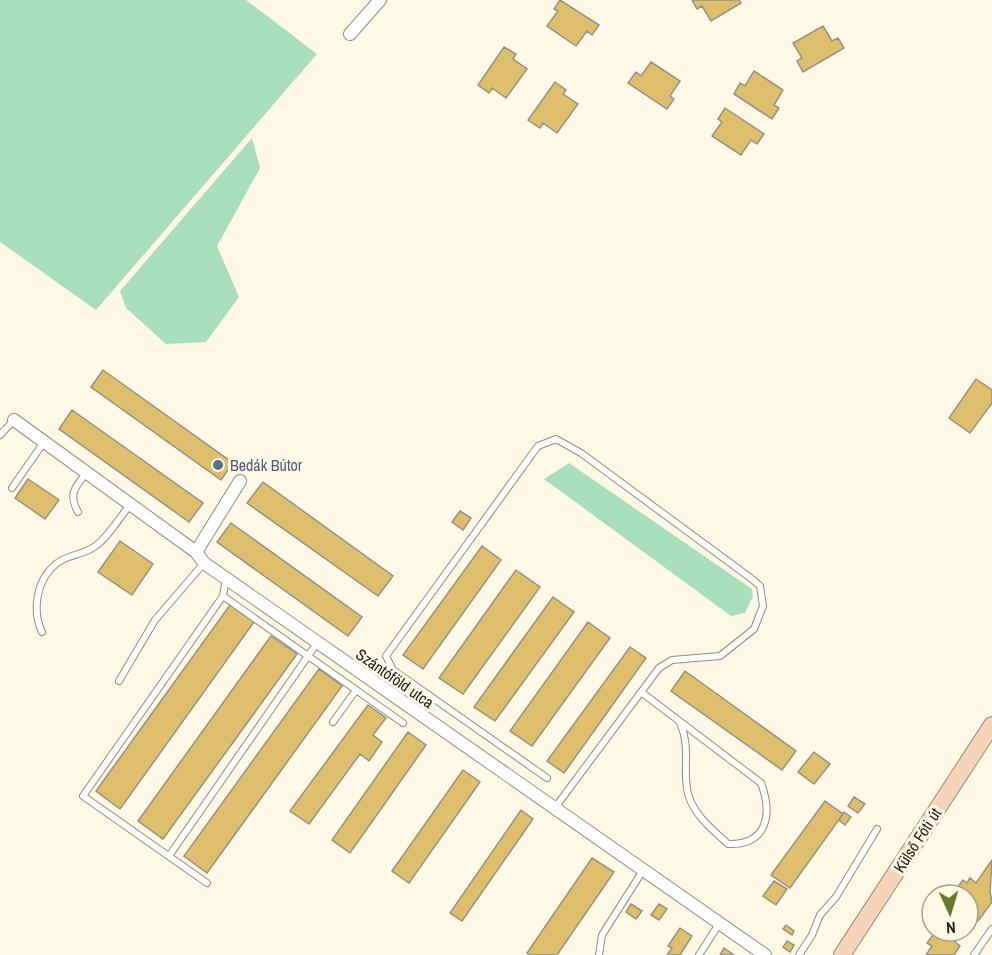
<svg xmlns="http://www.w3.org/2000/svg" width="992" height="955" viewBox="0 0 992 955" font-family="'Archivo Narrow',sans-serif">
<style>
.green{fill:#a9debd}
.building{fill:#debf6e;stroke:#979182;stroke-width:1.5}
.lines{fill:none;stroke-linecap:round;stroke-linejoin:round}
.lane-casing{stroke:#928c7c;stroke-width:8}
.street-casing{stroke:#928c7c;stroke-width:14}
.secondary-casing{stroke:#928c7c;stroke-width:18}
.lane{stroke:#fff;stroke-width:6}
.street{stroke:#fff;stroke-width:12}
.secondary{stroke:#f5d4b9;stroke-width:16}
.service-dot{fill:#5c6f8a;stroke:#fff8e7;stroke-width:2}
.labels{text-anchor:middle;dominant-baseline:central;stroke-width:6;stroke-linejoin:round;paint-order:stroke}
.service-label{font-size:16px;fill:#4e5e75;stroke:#fff8e7;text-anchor:start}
.street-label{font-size:16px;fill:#1f1d17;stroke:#fff8e7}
</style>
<rect width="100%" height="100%" fill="#fff8e7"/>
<path class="green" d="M0 0H246L317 54 96 310 0 242Z
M252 138 260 168 217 246 239 297 206 342 166 344 126 308 120 291Z
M569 463 752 589 753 596 745 613 731 616 544 479Z"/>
<path class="building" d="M560 0 599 25 592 35 587 31 576 46 547 26 558 11 554 9Z
M692 0H739L741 3 711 21 702 6 697 9Z
M823 26 832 41 838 38 844 48 803 72 797 61 802 58 793 43Z
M504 47 516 54 513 59 527 69 506 98 492 88 489 93 478 85Z
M651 62 680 81 670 96 674 99 667 109 628 83 636 72 641 76Z
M754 71 783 90 774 105 779 108 772 119 734 94 740 83 745 86Z
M555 82 566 90 563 94 578 104 557 133 543 123 540 128 528 120Z
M725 108 764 134 757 144 751 140 741 155 712 136 722 122 718 119Z
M103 370 233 463 221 480 91 387Z
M976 379 992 390V403L970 433 949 418Z
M72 410 203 503 189 522 59 429Z
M28 479 59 500 45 519 15 498Z
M263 482 393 576 378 596 247 503Z
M460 511 471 518 463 530 452 522Z
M231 523 362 617 348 636 217 542Z
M120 541 153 564 132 595 98 572Z
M482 546 501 560 423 669 403 655Z
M516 570 540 587 463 694 439 678Z
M553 597 574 612 495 721 474 707Z
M230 605 254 622 120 809 96 791Z
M588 622 610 638 532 746 510 731Z
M271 636 297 654 163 839 138 821Z
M630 647 646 658 564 773 547 761Z
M319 669 342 686 207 873 184 856Z
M685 671 796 751 782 770 671 691Z
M368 705 386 718 373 735 382 742 369 761 360 754 309 824 290 811Z
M408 732 426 745 350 853 332 840Z
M814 752 830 764 814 784 798 772Z
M463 770 480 782 409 883 392 871Z
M854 797 865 804 858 813 848 806Z
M825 801 843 814 790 888 771 875Z
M521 810 533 819 462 921 450 913Z
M844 812 851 817 845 825 839 820Z
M592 858 614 872 557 955H530L527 953Z
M992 860 990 892 992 902 978 921 972 917 968 924V895H952L963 880 967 883 970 878 976 883Z
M774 881 787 889 776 905 763 896Z
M631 904 642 911 636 919 626 912Z
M659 904 667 909 659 920 651 915Z
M786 925 794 931 792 935 783 929Z
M680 928 692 936 680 955H667L672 948 668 946Z
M936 931H963L955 942 960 946 954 955H926L932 946 927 943Z
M787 941 794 945 790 952 783 947Z
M724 948 734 955H720Z"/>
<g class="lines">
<g class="lane-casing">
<path id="lane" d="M0 435 14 420
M12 488 44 442
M78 512C68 494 75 487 87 472
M223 596 403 723
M42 632C32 611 36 580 56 564 66 555 83 555 94 547 108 538 119 518 130 505
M119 681 155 620 204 563
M641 692 761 783C773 815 767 845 728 844 713 830 696 817 689 797 681 773 692 750 680 723
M333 722 356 690
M547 778 393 670 386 656 538 446 556 439 581 453 752 579 760 586 763 606 754 629 720 656 672 660 659 668 554 809
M169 856 317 643
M207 883 83 796 223 596 226 579
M599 955 602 935 642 872
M699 955 719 924
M799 955 812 935 820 915 836 897 877 829
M974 955 992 929"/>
</g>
<g class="street-casing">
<path id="street" d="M350 34 380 0
M14 420 196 552 204 563 765 955
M196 552 240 481"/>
</g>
<g class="secondary-casing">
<path id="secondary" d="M842 955 992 725"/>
</g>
<use href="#lane" class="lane"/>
<use href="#street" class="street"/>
<use href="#secondary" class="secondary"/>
</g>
<circle class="service-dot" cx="218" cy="465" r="6"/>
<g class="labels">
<g class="service-label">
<text x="230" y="465">Bedák Bútor</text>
</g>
<g class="street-label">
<text transform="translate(395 678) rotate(35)">Szántóföld utca</text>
<text transform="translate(917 840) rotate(-57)">Külső Fóti út</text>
</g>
</g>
<g transform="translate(950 913) rotate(176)"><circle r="28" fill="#fff8e7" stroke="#a5a094" stroke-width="1.5"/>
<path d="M0-4.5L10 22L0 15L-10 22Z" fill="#667a2a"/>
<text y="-9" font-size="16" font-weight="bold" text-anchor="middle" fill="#1f1d17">N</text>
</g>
</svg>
